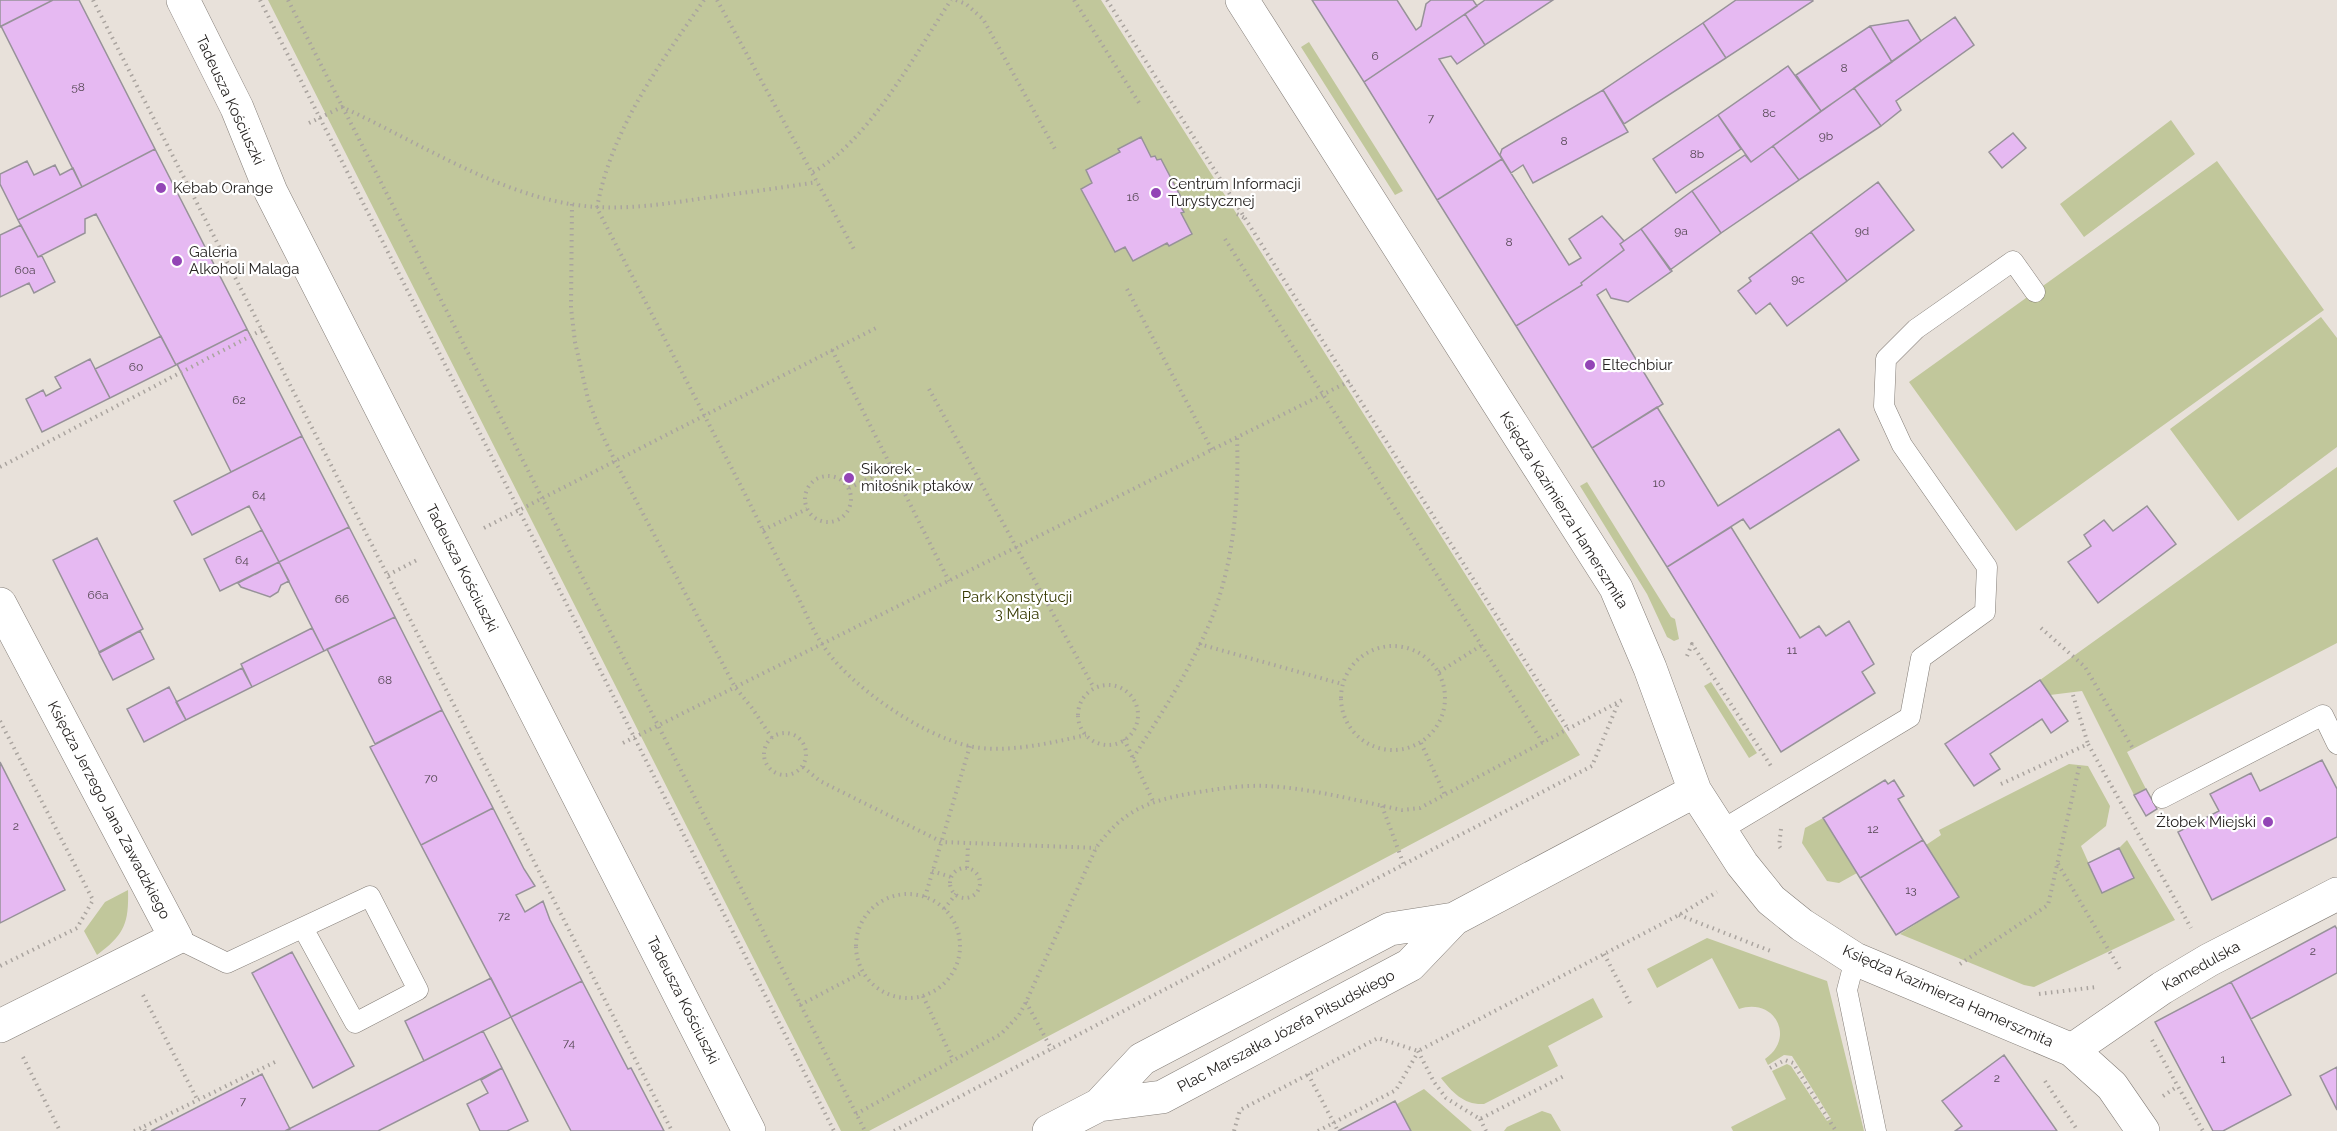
<svg xmlns="http://www.w3.org/2000/svg" width="2337" height="1131" viewBox="0 0 2337 1131" font-family="Raleway,sans-serif">
<style>
.green{fill:#c1c79b}
.building{fill:#e6b9f2;stroke:#979299;stroke-width:1.5}
.lines{fill:none;stroke-linecap:round;stroke-linejoin:round}
.service-casing{stroke:#837d77;stroke-width:21}
.minor-casing{stroke:#837d77;stroke-width:34}
.tertiary-casing{stroke:#837d77;stroke-width:34}
.path{stroke:#aaa49f;stroke-width:4;stroke-dasharray:1.5 4.5;stroke-linecap:butt}
.service{stroke:#fff;stroke-width:20}
.minor{stroke:#fff;stroke-width:33}
.tertiary{stroke:#fff;stroke-width:33}
.poi-dot{fill:#9345b6;stroke:#fff;stroke-width:2}
.labels{text-anchor:middle;dominant-baseline:central;stroke-width:4.5;stroke-linejoin:round;paint-order:stroke}
.number-label{font-size:12px;fill:#554854}
.street-label{font-size:15px;fill:#252220;stroke:#fff}
.poi-label{font-size:15px;fill:#252220;stroke:#fff;text-anchor:start}
.park-label{font-size:15px;fill:#373a03;stroke:#fff}
</style>
<rect width="100%" height="100%" fill="#e8e1da"/>
<path class="green" d="M268 0H1101L1580 755 869 1131H841Z
M1309 42 1403 191 1395 195 1301 47Z
M2171 120 2195 154 2084 237 2060 204Z
M2217 161 2324 310 2016 531 1909 382Z
M2321 317 2337 338V447L2238 521 2170 429Z
M2337 467V643L2127 752 2146 789 2134 795 2082 691 2050 695 2040 680Z
M1587 482 1671 617 1675 619 1679 639 1674 641 1667 637 1647 594 1580 486Z
M1711 682 1757 753 1749 758 1704 686Z
M2069 764 2088 766 2110 806 2106 826 2081 846 2102 893 2134 878 2119 848 2127 840 2175 920 2034 987 2024 985 1900 934 1958 897 1926 845 1941 835 1939 830Z
M1823 818 1857 873 1839 883 1827 881 1802 843 1805 828Z
M128 890C129 924 124 935 97 955L84 931 105 902Z
M1707 938 1827 981 1864 1131H1733L1731 1127 1786 1099 1772 1071 1787 1064 1791 1066 1827 1121 1831 1119 1792 1056 1784 1055 1768 1065 1765 1059C1796 1038 1775 997 1739 1009L1712 958 1657 988 1647 969Z
M1593 998 1603 1017 1548 1046 1558 1066 1484 1104C1464 1105 1453 1093 1441 1078Z
M1424 1089 1472 1131H1411L1397 1104Z
M1542 1111 1551 1114 1561 1131H1504L1507 1127Z"/>
<path class="building" d="M0 0H53L0 27Z
M53 0H79L155 149 82 187 1 26Z
M1312 0H1397L1416 30 1421 26 1426 4 1431 0H1473L1477 6 1364 82Z
M1485 0H1553L1485 45 1465 14Z
M1736 0H1812L1813 1 1726 58 1703 23Z
M1465 14 1485 45 1457 64 1451 56 1439 59 1502 159 1437 200 1364 82Z
M1955 17 1974 45 1896 101 1901 110 1881 126 1854 88Z
M1908 20 1921 41 1892 62 1870 26Z
M1703 23 1726 58 1624 124 1603 90Z
M1870 26 1892 62 1821 111 1796 75Z
M1788 66 1821 111 1751 162 1718 115Z
M1854 88 1881 126 1799 180 1773 146Z
M1603 90 1628 132 1533 183 1523 165 1511 173 1500 155 1502 149Z
M1718 115 1741 149 1676 193 1653 159Z
M2013 133 2026 148 2002 168 1989 152Z
M1141 137 1151 157 1155 156 1157 160 1161 159 1185 205 1181 207 1184 212 1181 213 1192 234 1169 246 1167 243 1133 261 1125 247 1115 252 1081 189 1092 183 1086 170 1120 152 1118 149Z
M1773 146 1799 180 1721 233 1692 191 1745 155 1751 162Z
M155 149 247 329 176 365 96 214 85 219V233L38 257 18 220Z
M1502 159 1569 265 1581 258 1569 239 1602 216 1624 241 1620 244 1624 250 1581 283 1582 285 1516 326 1437 200Z
M27 161 34 175 55 165 60 175 73 168 82 187 18 220 0 184V174Z
M1878 182 1914 230 1847 281 1811 232Z
M1692 191 1721 233 1670 270 1641 229Z
M21 225 38 257 42 256 55 282 34 293 29 283 0 297V235Z
M1641 229 1672 271 1628 302 1611 298 1606 289 1597 295 1663 404 1592 448 1516 326 1582 285 1581 283 1624 250 1620 244Z
M1811 232 1847 281 1787 326 1770 303 1756 314 1738 291 1751 281 1749 278Z
M247 329 302 436 231 472 177 364Z
M161 336 176 365 110 398 95 369Z
M90 359 110 398 42 432 26 399 43 390 46 396 61 388 55 377Z
M1657 407 1718 506 1839 429 1859 460 1750 529 1743 519 1667 567 1592 448Z
M302 436 349 527 279 562 249 506 192 535 174 501Z
M2147 506 2176 544 2098 603 2068 562 2091 546 2084 535 2104 520 2113 531Z
M349 527 395 617 324 651 279 562Z
M1731 527 1800 638 1819 626 1826 636 1849 621 1874 664 1862 672 1875 693 1781 752 1667 567Z
M262 530 279 562 220 591 204 559Z
M97 538 143 629 99 652 53 560Z
M279 562 289 581 281 585 278 592 270 597 241 587 238 583Z
M395 617 442 710 375 744 327 649Z
M312 628 324 651 252 687 241 664Z
M140 631 154 659 113 680 99 653Z
M242 668 252 687 186 720 176 702Z
M2040 680 2068 721 2051 733 2042 719 1990 754 2000 769 1974 786 1945 744Z
M169 687 186 720 144 742 127 709Z
M442 710 493 808 421 845 370 747Z
M2322 760 2337 789V837L2212 900 2178 832 2219 811 2210 794 2251 773 2260 791Z
M0 762 65 890 0 923Z
M1885 780 1888 784 1894 780 1904 796 1898 799 1923 840 1860 878 1823 818Z
M2146 789 2157 809 2146 816 2134 795Z
M493 808 524 869 535 886 516 895 525 912 543 901 550 920 582 981 511 1017 421 845Z
M1923 840 1959 897 1896 935 1860 878Z
M2119 848 2134 878 2102 893 2088 863Z
M2335 926 2337 929V973L2251 1019 2231 982Z
M292 952 354 1066 313 1088 252 973Z
M491 978 511 1017 424 1061 405 1021Z
M582 981 628 1069 631 1068 664 1131H571L511 1017Z
M2231 982 2291 1095 2223 1131H2213L2155 1022Z
M483 1031 502 1068 378 1131H285Z
M2004 1055 2057 1131H1955L1962 1126 1942 1101Z
M2337 1067V1110L2320 1076Z
M502 1068 528 1121 507 1131H480L467 1104 488 1093 481 1080Z
M262 1074 290 1129 285 1131H151Z
M1395 1101 1411 1131H1338Z"/>
<g class="lines">
<g class="service-casing">
<path id="service" d="M2162 798 2323 715 2337 744
M1720 831 1910 717 1921 658 1985 612 1987 567 1902 445 1884 406 1886 359 1916 329 2013 261 2035 292
M176 938 227 963 370 896 418 990 355 1023 303 928
M1855 959 1847 990 1876 1131"/>
</g>
<g class="minor-casing">
<path id="minor" d="M0 604 176 938 0 1026
M2072 1050 2162 988 2209 960 2337 894"/>
</g>
<g class="tertiary-casing">
<path id="tertiary" d="M183 0 237 108 271 192 749 1131
M1242 0 1616 588 1650 668 1695 791 1742 864 1771 900 1802 925 1855 959 2072 1050 2112 1086 2143 1131
M1099 1105 1162 1097 1410 965 1454 919 1695 791
M1049 1131 1099 1105 1142 1059 1390 929 1454 919"/>
</g>
<path class="path" d="M93 0 672 1131
M260 0 834 1131
M288 0 865 1131
M704 0C660 64 611 129 597 208 646 303 696 399 745 494 762 528 779 562 797 595 805 611 812 629 822 644 848 685 921 735 969 746 1004 754 1051 743 1086 735
M717 0 855 251
M956 0 966 4 983 19 1055 149
M1074 0 1141 106
M1107 0 1568 729
M309 123 342 107C410 138 483 185 555 201 607 213 653 206 704 198 742 193 780 188 817 182
M813 172C869 141 915 54 951 0
M572 204 571 308 575 342 588 399 599 428 615 461 735 687 752 708 772 738
M1237 214 1245 218
M1225 239 1543 743
M1127 289 1212 450
M832 350 949 581
M929 389 1094 688
M0 467 262 330
M805 499a23 23 0 1 1 46 0a23 23 0 1 1-46 0Z
M849 488 892 467
M484 528 876 328
M763 530 807 509
M388 575 417 560
M2041 628 2085 667 2132 747
M1199 644 1342 684
M1341 698a52 52 0 1 1 104 0a52 52 0 1 1-104 0Z
M1687 656 1692 644 1771 766
M1439 672 1482 645
M1078 715a30 30 0 1 1 60 0a30 30 0 1 1-60 0Z
M2073 695 2088 744
M0 721 93 900 77 928 0 966
M764 754a21 21 0 1 1 42 0a21 21 0 1 1-42 0Z
M1124 739 1153 801
M623 743 1350 381
M1421 743 1445 795
M1133 758C1160 716 1188 673 1208 627 1234 567 1239 501 1237 437
M803 767 820 781 942 842 1096 848
M2001 784 2088 744 2191 928
M1382 806 1404 865
M1781 829 1779 846 1782 850
M2058 864 2121 971
M967 868 968 844
M950 883a15 15 0 1 1 30 0a15 15 0 1 1-30 0Z
M932 871 951 877
M856 946a52 52 0 1 1 104 0a52 52 0 1 1-104 0Z
M925 897 970 746
M944 909 956 894
M1679 915 1773 952
M1604 954 1630 1003
M1960 964 2048 905 2080 763
M2039 994 2096 987
M143 995 198 1101
M923 996 953 1060
M1026 1002 1052 1050
M800 1005 863 972
M2152 1040 2203 1131
M1418 1051 1434 1082 1446 1098 1480 1119 1564 1076
M23 1057 60 1131
M1770 1068 1785 1060 1793 1063 1836 1131
M1308 1074 1338 1131
M2045 1081 2078 1131
M2163 1096 2178 1086
M856 1114 1001 1034 1019 1015 1026 1002 1096 848C1123 810 1148 801 1193 793 1217 789 1241 785 1266 786 1311 788 1358 801 1402 810L1420 808 1624 699
M1480 1119 1486 1131
M134 1131 143 1127
M145 1131 143 1127 277 1061
M894 1131 1592 766 1619 701
M1234 1131 1240 1110 1378 1038 1418 1051 1679 915 1717 892
M1318 1131 1396 1090 1418 1052"/>
<use href="#service" class="service"/>
<use href="#minor" class="minor"/>
<use href="#tertiary" class="tertiary"/>
</g>
<g class="poi-dot">
<circle cx="161" cy="188" r="6"/>
<circle cx="1156" cy="193" r="6"/>
<circle cx="177" cy="261" r="6"/>
<circle cx="1590" cy="365" r="6"/>
<circle cx="849" cy="478" r="6"/>
<circle cx="2268" cy="822" r="6"/>
</g>
<g class="labels">
<g class="number-label">
<text x="1375" y="56">6</text>
<text x="1844" y="68">8</text>
<text x="78" y="87">58</text>
<text x="1769" y="113">8c</text>
<text x="1431" y="118">7</text>
<text x="1826" y="136">9b</text>
<text x="1564" y="141">8</text>
<text x="1697" y="154">8b</text>
<text x="1133" y="197">16</text>
<text x="1681" y="231">9a</text>
<text x="1862" y="231">9d</text>
<text x="1509" y="242">8</text>
<text x="25" y="270">60a</text>
<text x="1798" y="279">9c</text>
<text x="136" y="367">60</text>
<text x="239" y="400">62</text>
<text x="1659" y="483">10</text>
<text x="259" y="495">64</text>
<text x="242" y="560">64</text>
<text x="98" y="595">66a</text>
<text x="342" y="599">66</text>
<text x="1792" y="650">11</text>
<text x="385" y="680">68</text>
<text x="431" y="778">70</text>
<text x="16" y="826">2</text>
<text x="1873" y="829">12</text>
<text x="1911" y="890">13</text>
<text x="504" y="916">72</text>
<text x="2313" y="951">2</text>
<text x="569" y="1043">74</text>
<text x="2223" y="1059">1</text>
<text x="1997" y="1078">2</text>
<text x="243" y="1101">7</text>
</g>
<g class="street-label">
<text transform="translate(230 100) rotate(65)">Tadeusza Kościuszki</text>
<text transform="translate(1564 510) rotate(58)">Księdza Kazimierza Hamerszmita</text>
<text transform="translate(462 568) rotate(63)">Tadeusza Kościuszki</text>
<text transform="translate(109 810) rotate(62)">Księdza Jerzego Jana Zawadzkiego</text>
<text transform="translate(2201 966) rotate(-29)">Kamedulska</text>
<text transform="translate(1948 996) rotate(24)">Księdza Kazimierza Hamerszmita</text>
<text transform="translate(683 1000) rotate(63)">Tadeusza Kościuszki</text>
<text transform="translate(1286 1031) rotate(-28)">Plac Marszałka Józefa Piłsudskiego</text>
</g>
<g class="poi-label">
<text x="1168" y="184">Centrum Informacji<tspan x="1168" dy="17">Turystycznej</tspan></text>
<text x="173" y="188">Kebab Orange</text>
<text x="189" y="252">Galeria<tspan x="189" dy="17">Alkoholi Malaga</tspan></text>
<text x="1602" y="365">Eltechbiur</text>
<text x="861" y="469">Sikorek -<tspan x="861" dy="17">miłośnik ptaków</tspan></text>
<text x="2256" y="822" text-anchor="end">Żłobek Miejski</text>
</g>
<g class="park-label">
<text x="1017" y="597">Park Konstytucji<tspan x="1017" dy="17">3 Maja</tspan></text>
</g>
</g>
</svg>
